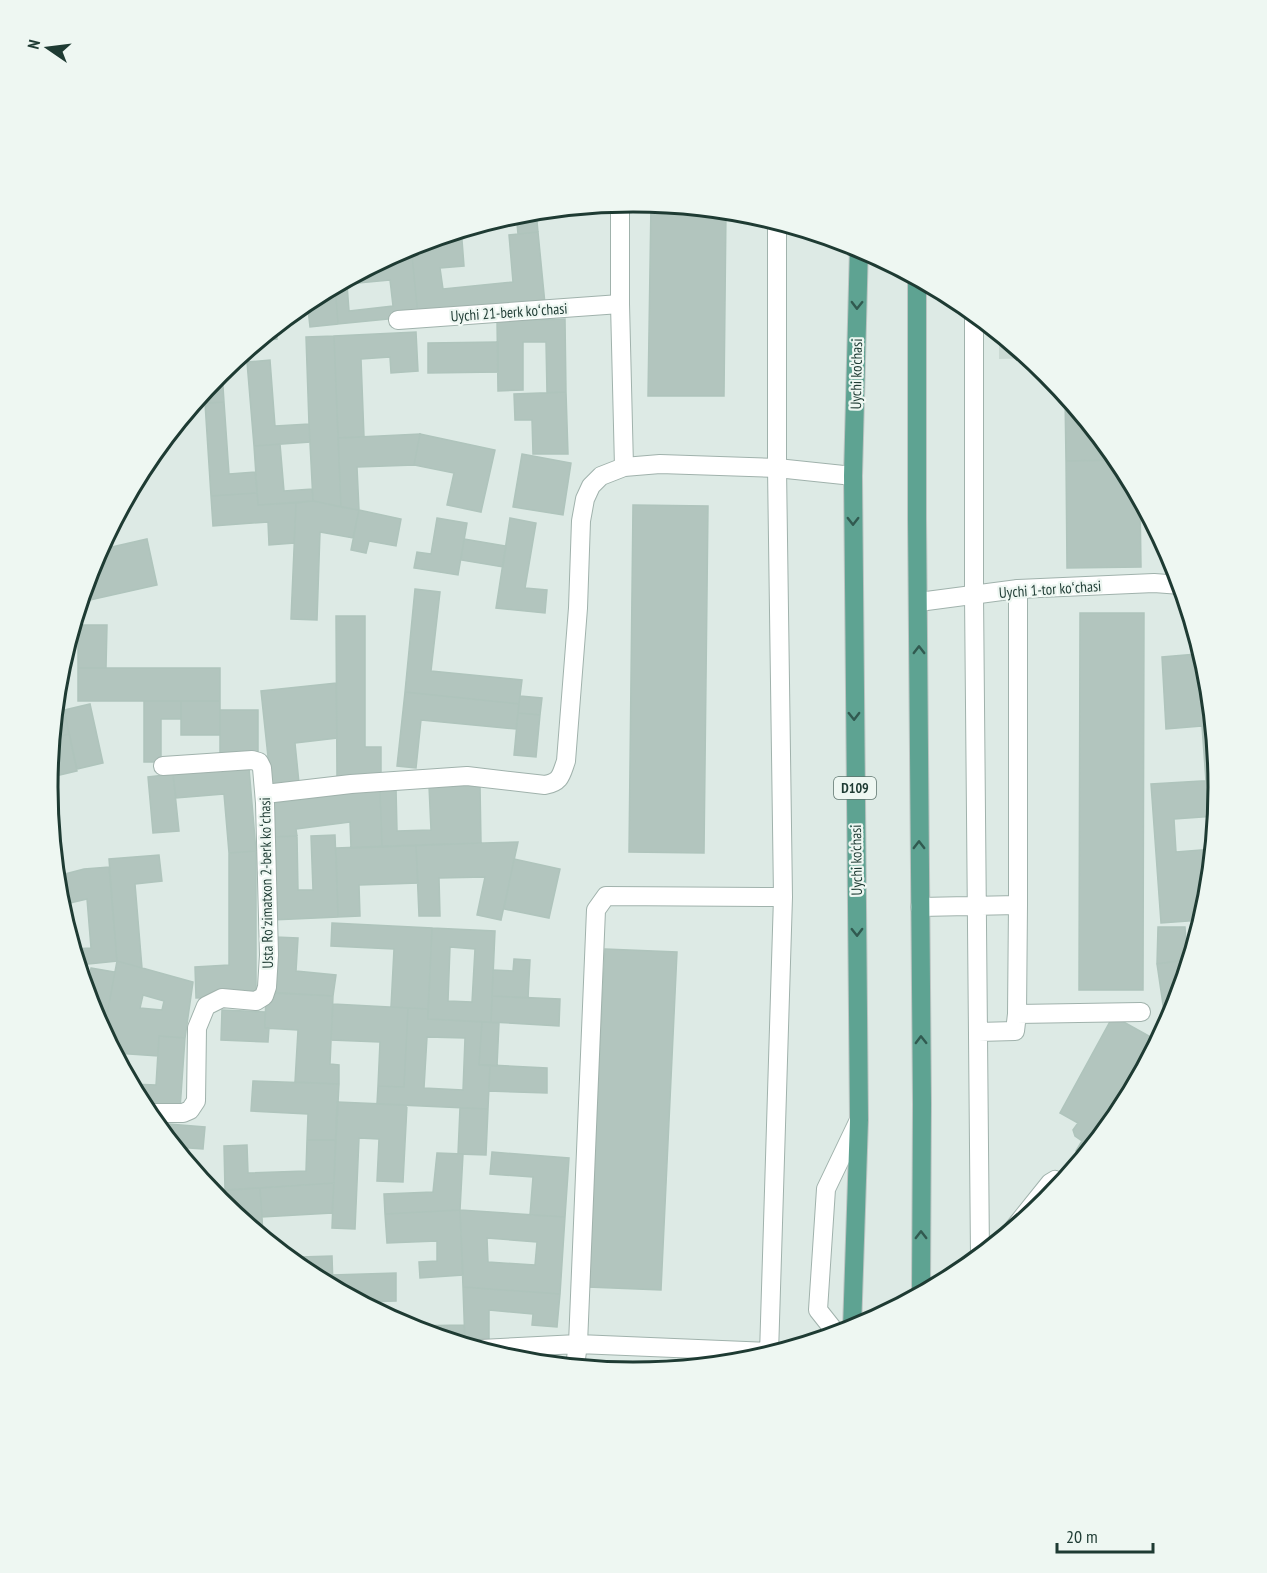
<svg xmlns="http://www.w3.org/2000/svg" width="1267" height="1573" viewBox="0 0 1267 1573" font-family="'PT Sans Narrow',sans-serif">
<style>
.built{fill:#cbdad4}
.building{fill:#b2c5be;stroke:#afc4bc;stroke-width:1.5;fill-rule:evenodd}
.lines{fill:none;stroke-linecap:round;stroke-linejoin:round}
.service-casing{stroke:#a0b2ac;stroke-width:20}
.minor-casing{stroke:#a0b2ac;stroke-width:20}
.primary-casing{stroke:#bcc4c2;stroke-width:20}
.service{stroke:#fff;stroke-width:18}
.minor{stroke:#fff;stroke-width:18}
.primary{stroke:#5ea392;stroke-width:18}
.oneway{stroke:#315a50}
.labels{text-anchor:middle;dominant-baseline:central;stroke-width:4.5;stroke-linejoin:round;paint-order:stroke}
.shield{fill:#eef7f2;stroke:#5c736c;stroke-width:1.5}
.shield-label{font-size:14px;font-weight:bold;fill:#1e3b33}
.street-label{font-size:15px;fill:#1e3b33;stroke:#eef7f2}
.rim{fill:none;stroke:#1e3b33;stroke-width:3}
</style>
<rect width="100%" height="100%" fill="#ddeae5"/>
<path class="built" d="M999 332 1030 358 999 359Z"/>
<path class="building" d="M651 203 726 210 724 396H648Z
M536 211 538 232 518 234 516 213Z
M538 232 545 304 418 316 411 245 462 240 464 266 440 268 443 289 513 282 509 235Z
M411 245 418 316 338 324 335 285ZM390 280 393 306 349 311 347 284Z
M335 285 338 324 310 327 307 300Z
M565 319 566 392 547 393 546 342H523V390L498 391 497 321Z
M276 326 277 339 258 341Z
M416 332 418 371 391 373 390 357 361 359 364 437 338 438 334 336Z
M334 336 341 507 313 501 309 424 306 337Z
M498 342V372L428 373V343Z
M270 360 275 426 309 424 310 442 254 446 247 362Z
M222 371 224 402 196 404V401Z
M566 392 568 454H533L532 420H515L514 394Z
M1065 394 1120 460 1066 461Z
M224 402 229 474 255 472 257 493 211 496 205 403Z
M420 434 414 465 357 467 359 510 341 507 338 438Z
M420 434 495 450 481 512 447 505 454 473 414 465Z
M280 444 284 491 312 489 313 501 258 505 254 446Z
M522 454 571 463 563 515 513 507Z
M1120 460 1140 497 1141 567 1067 568 1066 461Z
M257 493 258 505 296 503 294 543 269 545 268 522 213 526 211 496Z
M313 501 359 510 353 538 320 532 317 620 291 619 296 503Z
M633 505 708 506 704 853 629 852Z
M359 510 401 519 396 546 369 541 366 553 351 550Z
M437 518 467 523 458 575 414 568 417 552 431 554Z
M510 518 536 523 525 588 547 590 545 613 496 608Z
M147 539 157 585 81 602 93 562 99 550Z
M464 539 506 546 503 567 461 560Z
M415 589 440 592 431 671 522 680 519 704 405 692Z
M1080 613H1144L1143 990H1079Z
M336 616H365V747H381V779L337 780Z
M78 625H107L106 668H78Z
M1195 631 1208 673 1218 780 1206 781 1202 726 1166 729 1162 657 1197 654Z
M78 668H220V701H78Z
M336 683 337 738 295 743 299 783 271 785 261 691Z
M405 692 519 704 516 729 421 720 416 768 397 766Z
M520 696 542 698 540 715 518 713Z
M144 701H181V719H161V762H144Z
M181 701H220V735H181Z
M90 704 103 763 77 769 64 710Z
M64 710 69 734 53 738 55 712Z
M220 710H258V755L220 756Z
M518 713 540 715 536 757 514 755Z
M69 734 77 771 51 777 50 771 53 738Z
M249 768 256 851 229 853 224 794 176 798 173 774Z
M173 774 179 831 153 833 148 777Z
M1218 780 1216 816 1174 819 1176 852 1213 849 1208 901 1202 920 1161 923 1151 784Z
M480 785 481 843 382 847 380 789 396 788 397 831 431 830 429 786Z
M380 789 382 847 351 848 350 822 296 829 297 836 269 837 268 804Z
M335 835 338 917 272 920 269 837 297 836 298 890H313L311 836Z
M518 842 501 920 477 915 485 877 439 878 440 916H419L416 845Z
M416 845 418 883 359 885 360 916 338 917 336 848Z
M256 851V996L196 998 195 967 229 965V853Z
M159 855 162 881 135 884 142 968 117 961 109 859Z
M514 859 560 869 549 918 504 909Z
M109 867 117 961 79 965 74 949 91 948 87 899 61 905 57 876 84 869Z
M332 923 432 928 428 1009 391 1007 394 949 331 946Z
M1158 927H1185L1187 960 1157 964Z
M432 928 495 931 491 1022 428 1019ZM450 947 475 949 472 1002 448 1001Z
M275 937 298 938 296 971 336 975 333 996 272 993Z
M605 949 677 952 661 1290 588 1287Z
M514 959 530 960 528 998 492 996 493 970 513 971Z
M1190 959 1174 1011 1166 1025 1157 964Z
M117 961 193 982 185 1038 159 1036 158 1056 115 1053 104 1031ZM143 995 164 1001 162 1010 140 1008Z
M91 968 115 972 104 1031 92 1010 87 991Z
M266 992 333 996 330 1064 339 1065V1084L295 1082 298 1030 265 1028Z
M492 996 560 999 559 1026 491 1022Z
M333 1004 408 1008 404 1087 378 1086 380 1042 331 1040Z
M408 1008 428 1009V1019L482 1022 479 1065H490L488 1109 377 1104 378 1086 404 1087ZM427 1037 465 1038 463 1090 424 1088Z
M222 1010 265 1012V1028H269L268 1042 221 1040Z
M1113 1016 1158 1041 1120 1112 1085 1155 1076 1151 1082 1141 1075 1136 1073 1130 1078 1123 1060 1113Z
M482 1022 499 1023 497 1066 479 1065Z
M159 1036 185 1038 180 1109 144 1106 132 1084 156 1085Z
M490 1065 547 1068V1093L489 1091Z
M253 1081 339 1084 336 1140H307L308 1114 251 1111Z
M337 1102 407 1105 403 1182 377 1181 379 1139 359 1138 355 1229 332 1228Z
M460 1108 488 1109 486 1155 458 1154Z
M156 1123 205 1127 203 1149 175 1147Z
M307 1140H336L334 1183 225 1190 224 1146 247 1145 248 1173 306 1171Z
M492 1152 569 1158 565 1217 530 1215 533 1177 490 1174Z
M437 1153 463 1154 460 1210 385 1214 384 1194 433 1192Z
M205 1183H217L219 1199Z
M334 1183 332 1213 262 1217 260 1188Z
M260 1188 262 1217 263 1237 219 1199 218 1191Z
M460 1210 565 1217 560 1294 463 1287ZM487 1238 537 1242 535 1265 488 1262Z
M460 1210 463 1275 420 1278 419 1262 437 1261V1241L387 1243 385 1214Z
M332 1256 333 1286 300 1267V1257Z
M396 1273V1301L362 1302 333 1286 332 1275Z
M463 1287 560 1294 557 1327 532 1325 533 1314 489 1310V1345L465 1344Z
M464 1325 465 1344 408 1326Z"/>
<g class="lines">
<g class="service-casing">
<path id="service" d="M620 202V304L624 467
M974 312V595L980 1256
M1018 589V905
M920 907 1018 905 1017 1014 1141 1012
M978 1032 1015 1031 1017 1014
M1014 1228 1050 1183 1055 1180 1061 1184
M837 1334 818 1310 826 1189 859 1120
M481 1349 578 1344 596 910 606 896 783 897
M769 1354 783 897 777 468V221
M575 1366 578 1344 769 1352"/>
</g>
<g class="minor-casing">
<path id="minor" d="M398 320 620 304
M919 602 1018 589 1154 583 1181 585
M265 794 351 784 467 776 545 785C561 782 561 775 566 761L578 608 581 521 585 499 591 486 601 476 624 467 660 464 777 468 853 476
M151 1117 154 1113H183L190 1110 196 1101 197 1028 206 1006 222 998 256 1001 264 996 267 987 269 955 265 803 262 768 259 762 252 760 163 766"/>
</g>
<g class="primary-casing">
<path id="primary" d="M917 277V519L922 1104 921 1294
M852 1329 859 1120 853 476 859 246"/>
</g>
<use href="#service" class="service"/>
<use href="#minor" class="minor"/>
<use href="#primary" class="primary"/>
</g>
<defs><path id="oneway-chevron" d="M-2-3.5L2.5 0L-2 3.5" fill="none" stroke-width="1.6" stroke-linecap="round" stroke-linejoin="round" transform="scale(1.5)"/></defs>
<g class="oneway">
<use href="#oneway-chevron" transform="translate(857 305) rotate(91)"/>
<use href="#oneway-chevron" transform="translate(853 521) rotate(90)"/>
<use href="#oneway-chevron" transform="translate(919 650) rotate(-90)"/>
<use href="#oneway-chevron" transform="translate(854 716) rotate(89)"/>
<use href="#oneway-chevron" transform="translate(919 845) rotate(-90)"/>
<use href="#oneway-chevron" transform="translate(857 932) rotate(89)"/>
<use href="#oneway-chevron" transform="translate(921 1040) rotate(-91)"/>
<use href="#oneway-chevron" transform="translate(921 1235) rotate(-90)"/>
</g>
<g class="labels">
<rect class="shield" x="834" y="777" width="42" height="22" rx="4.5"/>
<g class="shield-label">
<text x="855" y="788">D109</text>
</g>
<g class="street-label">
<text transform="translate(509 312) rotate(-4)">Uychi 21-berk koʻchasi</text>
<text transform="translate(856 374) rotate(-89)">Uychi ko'chasi</text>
<text transform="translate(1050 589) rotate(-4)">Uychi 1-tor koʻchasi</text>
<text transform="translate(856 860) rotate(-91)">Uychi ko'chasi</text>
<text transform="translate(266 883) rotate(-91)">Usta Roʻzimatxon 2-berk koʻchasi</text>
</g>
</g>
<path d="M0 0H1267V1573H0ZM58 787a575 575 0 1 1 1150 0a575 575 0 1 1-1150 0Z" fill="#eef7f2" fill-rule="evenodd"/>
<path class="rim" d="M58 787a575 575 0 1 1 1150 0a575 575 0 1 1-1150 0Z"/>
<g transform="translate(48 48) rotate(284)" stroke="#eef7f2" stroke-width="4.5" paint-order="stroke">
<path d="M0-4.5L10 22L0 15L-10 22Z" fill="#1e3b33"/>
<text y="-9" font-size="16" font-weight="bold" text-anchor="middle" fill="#1e3b33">N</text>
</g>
<path d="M1057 1543v9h96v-9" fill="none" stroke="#1e3b33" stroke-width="3"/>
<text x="1066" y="1543" font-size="18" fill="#1e3b33" stroke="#eef7f2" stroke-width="4.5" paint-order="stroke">20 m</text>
</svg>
